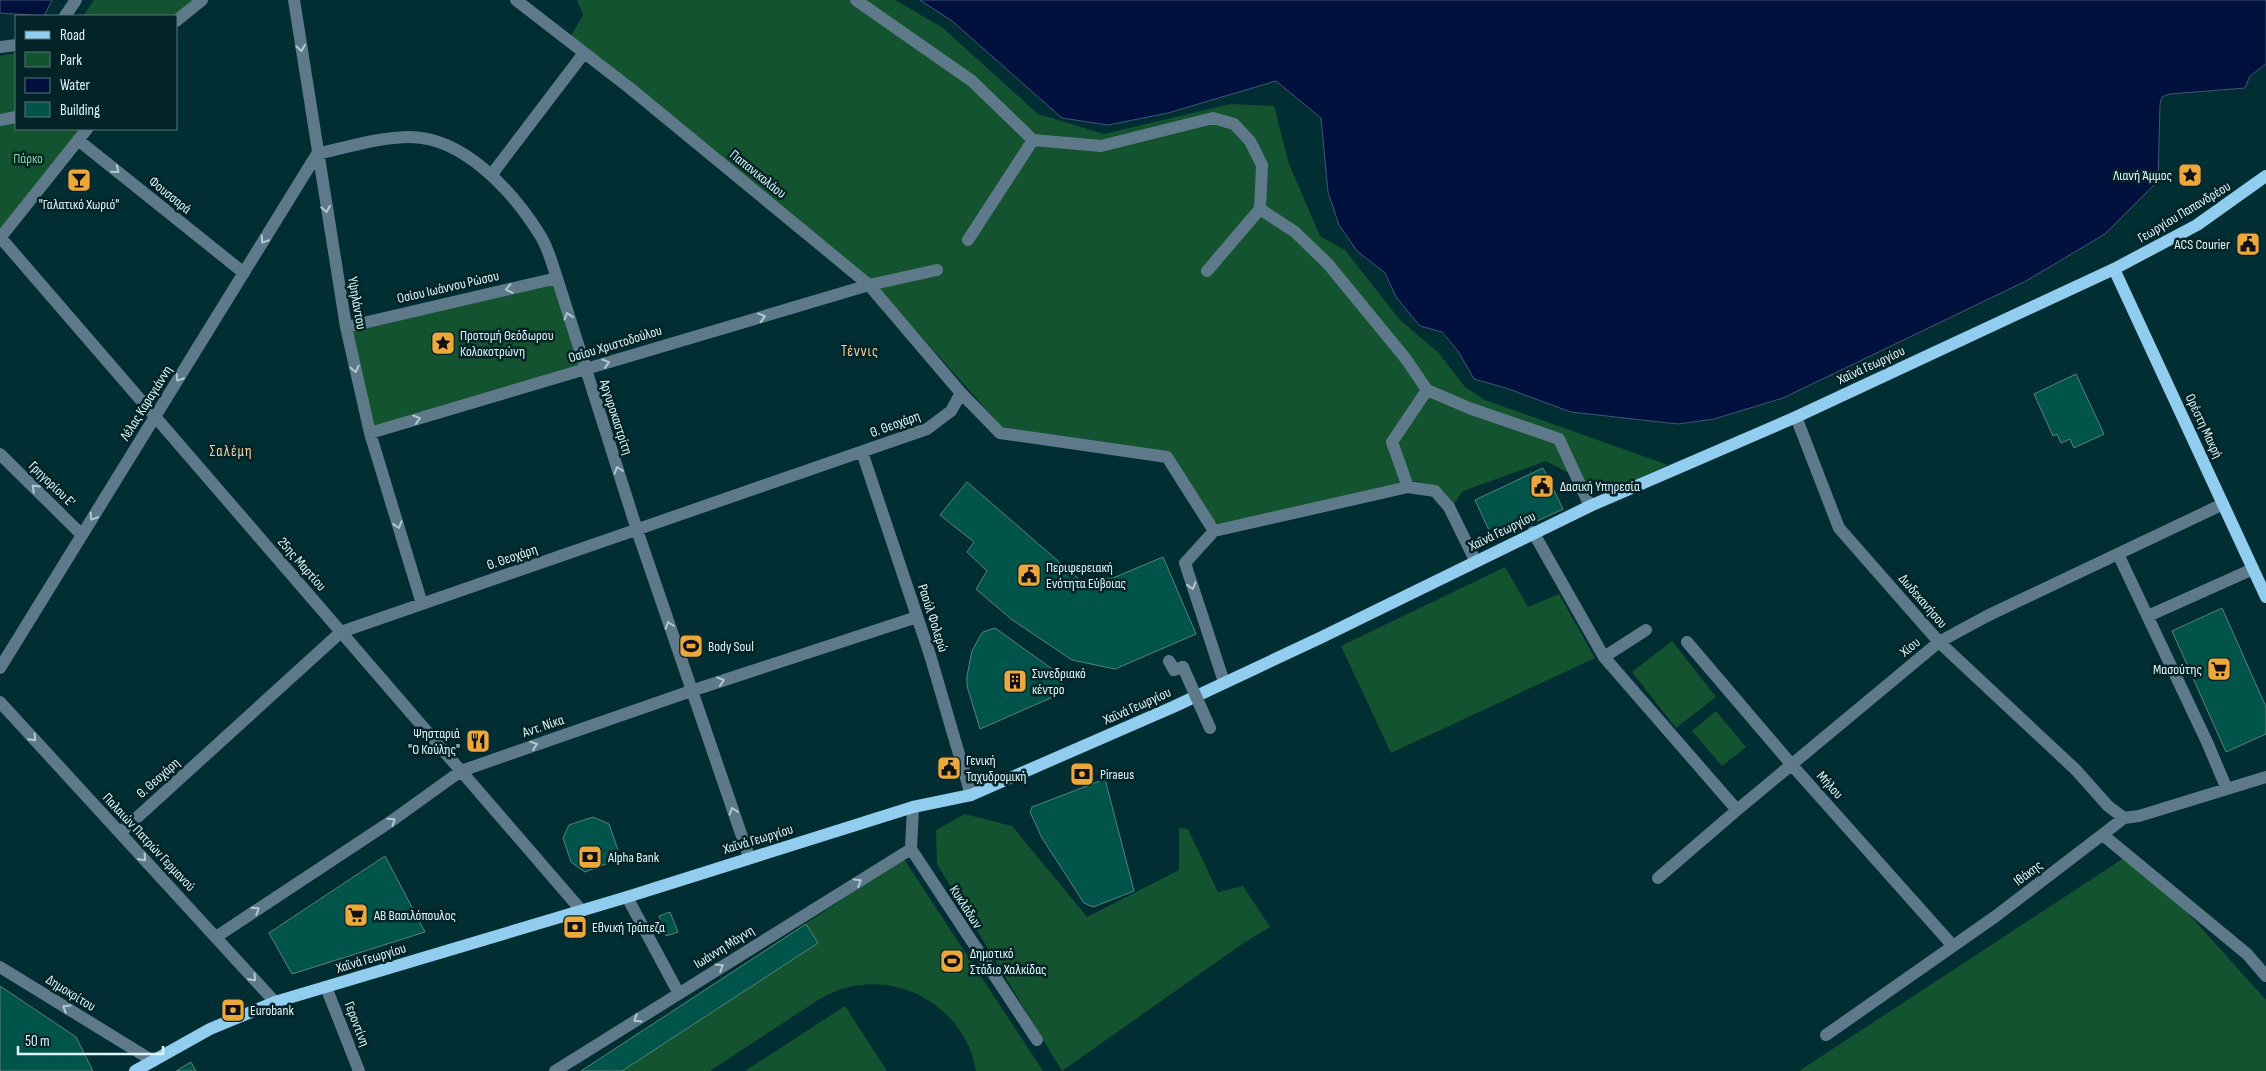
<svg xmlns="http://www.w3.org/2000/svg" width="2266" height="1071" viewBox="0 0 2266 1071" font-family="'Sofia Sans Condensed',sans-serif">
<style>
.green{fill:#14532f}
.water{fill:#00113e;stroke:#435576}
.building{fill:#00544a;stroke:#5a827a}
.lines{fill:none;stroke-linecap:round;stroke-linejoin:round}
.minor{stroke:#5e7a8a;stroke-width:12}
.major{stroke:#91cdee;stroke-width:12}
.minor-bridge{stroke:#5e7a8a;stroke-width:12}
.oneway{stroke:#b2c9d2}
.labels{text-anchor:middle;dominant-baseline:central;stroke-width:5;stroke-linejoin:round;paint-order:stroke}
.park-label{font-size:14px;fill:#7ed79c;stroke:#032327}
.street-label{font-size:14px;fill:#dff4f8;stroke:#032327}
.poi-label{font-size:14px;fill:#dff4f8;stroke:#032327;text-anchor:start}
.neighbourhood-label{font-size:15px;letter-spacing:1px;fill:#f8d19d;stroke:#032327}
</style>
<rect width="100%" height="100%" fill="#012e33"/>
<path class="green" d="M94 0H202L176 16H83Z
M577 0H895L943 28 1038 114 1104 134 1231 104 1274 106 1289 164 1320 236 1345 250 1400 320 1438 352 1465 387 1485 400 1668 465 1606 493 1546 461 1463 491 1453 505 1442 489 1417 481 1215 525 1169 455 1002 427 869 278 571 36 583 15Z
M16 53V129H87L0 237V56Z
M557 278 585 369 370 433 346 327Z
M1505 567 1528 607 1559 594 1595 658 1391 753 1341 646Z
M1672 641 1716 697 1676 728 1632 672Z
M1716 711 1746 747 1722 766 1692 731Z
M965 814 1012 826 1087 917 1179 870V828L1188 829 1218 892 1243 886 1270 927 1245 942 1062 1071 937 864 936 830Z
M2133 852 2266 1000V1071H1799Z
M904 859 1043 1071H976C967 1014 910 975 854 986 841 988 829 994 818 1000L710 1071H622L818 943 806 924 580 1071Z
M845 1006 887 1071H745Z"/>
<path class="water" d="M0 0H52L44 16 0 13Z
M920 0H2266V64L2250 76 2245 88 2170 94 2162 97 2160 104 2158 181 2105 234 2026 281 1783 398 1714 419 1678 424 1571 412 1506 388 1474 379 1458 351 1442 332 1420 326 1396 297 1385 273 1357 251 1339 225 1328 192 1321 118 1276 81 1168 113 1108 125 1062 118 952 21Z"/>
<path class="building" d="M2076 374 2104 434 2074 448 2070 439 2061 443 2057 434 2053 436 2034 394Z
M1543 468 1563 509 1494 541 1475 500Z
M967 482 1080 580 1113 578 1163 557 1196 634 1115 669 1072 660 1011 619 976 589 987 571 967 552 974 542 940 515Z
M2222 608 2266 707V734L2226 752 2172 631Z
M995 628 1062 676V693L980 729 967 686V676L972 651 979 638 983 632Z
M1105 779 1134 891 1093 907 1084 903 1042 838 1030 812 1032 807Z
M593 817 609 824 618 850 611 862 585 872 571 862 563 838 569 825Z
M385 856 425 932 292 974 269 933Z
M670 912 678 932 666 936 659 916Z
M806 924 818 943 622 1071H581Z
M0 986 76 1037 93 1071H0Z
M191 1062 196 1071H176Z"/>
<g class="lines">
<path class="minor" d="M294 0 346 327 370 433 422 604
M516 0 631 89 869 285 961 393 1000 433 1167 457 1214 531
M856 0 972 81 1033 140 1101 146 1213 118 1234 124 1250 141 1262 165 1260 209 1207 271
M65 16 76 0
M176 21 202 0
M0 47 16 45
M0 120 16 117
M78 140 244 273
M492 174 584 53
M1260 209 1295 232 1328 264 1406 359 1427 390 1392 442 1408 487
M0 237 581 910
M0 238 87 129
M968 240 1033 140
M346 327 557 278
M1427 390 1469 408 1559 439 1590 506
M1796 417 1839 528 1939 642 2076 770 2108 806 2124 818
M370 433 869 285 937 270
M862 452 930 655 971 795
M0 454 82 535
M1533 532 1604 657 1737 810
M2118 554 2207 742 2226 787
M2148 616 2253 569
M1687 642 1791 764 1953 946
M1604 657 1646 630
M1169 661 1174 670 1183 667
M0 668 317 154C348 147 379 137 411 137 465 138 514 193 540 235 548 247 552 264 557 278L637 530 749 857
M1224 682 1185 563 1214 531 1408 487 1435 491 1449 507 1475 560
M0 702 275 1002
M913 807 911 849 1037 1040
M120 833 341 632 927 429 951 411 961 393
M2103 835 2247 954 2266 976
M1658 878 1737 810 1939 642 1987 616 2223 504
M627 897 678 992
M216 937 390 822 461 771 691 691 917 617
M0 967 153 1061
M326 987 359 1071
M1826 1035 1996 916 2124 818 2139 816 2266 777
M555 1071 911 849"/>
<path class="major" d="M2114 269 2266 597
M135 1071 210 1029 275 1002 627 897 913 807 971 795 1173 707 1320 638 1590 506 1796 417 2114 269 2197 225 2266 176"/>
<path class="minor-bridge" d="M1183 667 1210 728"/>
</g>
<defs><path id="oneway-chevron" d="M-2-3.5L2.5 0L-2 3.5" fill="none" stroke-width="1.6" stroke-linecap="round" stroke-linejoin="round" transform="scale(1.25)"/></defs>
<g class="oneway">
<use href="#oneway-chevron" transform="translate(301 48) rotate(81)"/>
<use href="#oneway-chevron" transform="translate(116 170) rotate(39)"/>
<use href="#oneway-chevron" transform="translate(326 209) rotate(81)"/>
<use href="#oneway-chevron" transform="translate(264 240) rotate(122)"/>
<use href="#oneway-chevron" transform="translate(509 289) rotate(167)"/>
<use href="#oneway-chevron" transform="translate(568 316) rotate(-107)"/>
<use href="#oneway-chevron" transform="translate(762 317) rotate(-17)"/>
<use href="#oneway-chevron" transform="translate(606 363) rotate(-17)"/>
<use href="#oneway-chevron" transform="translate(355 369) rotate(77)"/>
<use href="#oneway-chevron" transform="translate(179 378) rotate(122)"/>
<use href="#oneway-chevron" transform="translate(417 419) rotate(-17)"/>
<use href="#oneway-chevron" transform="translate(618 470) rotate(-108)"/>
<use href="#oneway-chevron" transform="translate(35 488) rotate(-136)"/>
<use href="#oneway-chevron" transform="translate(93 517) rotate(122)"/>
<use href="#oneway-chevron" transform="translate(398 525) rotate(73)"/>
<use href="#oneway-chevron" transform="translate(1192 586) rotate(73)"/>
<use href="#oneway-chevron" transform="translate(669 625) rotate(-108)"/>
<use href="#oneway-chevron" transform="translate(721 681) rotate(-18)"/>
<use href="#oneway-chevron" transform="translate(33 738) rotate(47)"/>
<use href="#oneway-chevron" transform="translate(534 745) rotate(-19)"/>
<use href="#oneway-chevron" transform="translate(733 811) rotate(-109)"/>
<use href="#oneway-chevron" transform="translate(392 821) rotate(-35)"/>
<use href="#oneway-chevron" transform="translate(143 858) rotate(48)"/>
<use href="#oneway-chevron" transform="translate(858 882) rotate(-32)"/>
<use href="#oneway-chevron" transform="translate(256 910) rotate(-33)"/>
<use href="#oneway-chevron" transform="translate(720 967) rotate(-32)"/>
<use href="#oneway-chevron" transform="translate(253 978) rotate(47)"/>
<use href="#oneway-chevron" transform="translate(66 1008) rotate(-148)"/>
<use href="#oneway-chevron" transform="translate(637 1019) rotate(148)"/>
</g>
<defs>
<g id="sight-square" transform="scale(1.25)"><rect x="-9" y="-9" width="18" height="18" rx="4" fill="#eda83b" stroke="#032327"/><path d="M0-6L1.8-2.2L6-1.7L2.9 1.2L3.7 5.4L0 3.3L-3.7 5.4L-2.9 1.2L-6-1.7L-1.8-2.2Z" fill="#111"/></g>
<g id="bar-square" transform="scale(1.25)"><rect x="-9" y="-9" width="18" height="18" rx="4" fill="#eda83b" stroke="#032327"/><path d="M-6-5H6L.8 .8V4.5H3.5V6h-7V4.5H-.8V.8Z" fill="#111"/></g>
<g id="civic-square" transform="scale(1.25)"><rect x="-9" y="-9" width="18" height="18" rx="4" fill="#eda83b" stroke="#032327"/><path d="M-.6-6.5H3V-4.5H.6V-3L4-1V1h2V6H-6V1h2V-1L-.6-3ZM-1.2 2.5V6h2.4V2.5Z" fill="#111"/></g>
<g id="stadium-square" transform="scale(1.25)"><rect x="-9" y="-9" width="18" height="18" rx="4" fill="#eda83b" stroke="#032327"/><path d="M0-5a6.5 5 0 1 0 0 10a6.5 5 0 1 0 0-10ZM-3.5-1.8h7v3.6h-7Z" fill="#111"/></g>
<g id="supermarket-square" transform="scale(1.25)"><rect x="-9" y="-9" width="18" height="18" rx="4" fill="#eda83b" stroke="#032327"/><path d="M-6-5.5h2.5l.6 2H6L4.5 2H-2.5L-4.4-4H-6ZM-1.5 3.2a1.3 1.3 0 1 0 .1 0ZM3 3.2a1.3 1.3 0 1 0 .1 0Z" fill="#111"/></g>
<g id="building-square" transform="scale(1.25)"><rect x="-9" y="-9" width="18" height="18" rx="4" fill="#eda83b" stroke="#032327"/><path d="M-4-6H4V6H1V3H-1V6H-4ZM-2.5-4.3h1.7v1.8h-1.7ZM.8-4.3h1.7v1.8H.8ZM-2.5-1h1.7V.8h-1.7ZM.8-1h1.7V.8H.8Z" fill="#111"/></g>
<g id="restaurant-square" transform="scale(1.25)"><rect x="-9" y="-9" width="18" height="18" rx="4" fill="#eda83b" stroke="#032327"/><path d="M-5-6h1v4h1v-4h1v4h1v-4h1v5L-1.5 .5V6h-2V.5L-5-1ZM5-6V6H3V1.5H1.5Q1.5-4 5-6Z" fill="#111"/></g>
<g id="bank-square" transform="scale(1.25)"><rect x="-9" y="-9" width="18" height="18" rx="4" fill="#eda83b" stroke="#032327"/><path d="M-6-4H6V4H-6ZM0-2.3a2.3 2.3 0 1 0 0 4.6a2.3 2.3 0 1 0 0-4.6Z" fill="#111"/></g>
</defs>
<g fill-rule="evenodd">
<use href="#sight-square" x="2190" y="175"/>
<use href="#bar-square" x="79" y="180"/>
<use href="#civic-square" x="2248" y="244"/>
<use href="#sight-square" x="443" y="343"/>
<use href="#civic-square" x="1542" y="486"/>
<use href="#civic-square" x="1029" y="575"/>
<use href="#stadium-square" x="691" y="646"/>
<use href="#supermarket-square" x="2219" y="669"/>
<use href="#building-square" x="1015" y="681"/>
<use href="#restaurant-square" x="478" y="741"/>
<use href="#civic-square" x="949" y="768"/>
<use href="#bank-square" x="1082" y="774"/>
<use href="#bank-square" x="590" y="857"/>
<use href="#supermarket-square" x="356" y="915"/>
<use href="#bank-square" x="575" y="927"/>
<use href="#stadium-square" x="952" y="961"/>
<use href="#bank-square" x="233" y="1010"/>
</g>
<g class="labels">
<g class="park-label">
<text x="28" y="158">Πάρκο</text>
</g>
<g class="street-label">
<text transform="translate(758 174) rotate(39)">Παπανικολάου</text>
<text transform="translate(170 195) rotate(39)">Φουσσαρά</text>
<text transform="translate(2184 212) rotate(-31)">Γεωργίου Παπανδρέου</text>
<text transform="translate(448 287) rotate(-13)">Οσίου Ιωάννου Ρώσου</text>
<text transform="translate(357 303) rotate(80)">Υψηλάντου</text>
<text transform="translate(615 344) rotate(-17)">Οσίου Χριστοδούλου</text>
<text transform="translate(1871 365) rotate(-25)">Χαϊνά Γεωργίου</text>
<text transform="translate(146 403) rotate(-58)">Λέλας Καραγιάννη</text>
<text transform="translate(616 417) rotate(72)">Αργυροκαστρίτη</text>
<text transform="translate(895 424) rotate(-20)">Θ. Θεοχάρη</text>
<text transform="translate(2204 426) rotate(65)">Ορέστη Μακρή</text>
<text transform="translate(52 484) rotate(44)">Γρηγορίου Ε'</text>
<text transform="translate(1502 531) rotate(-26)">Χαϊνά Γεωργίου</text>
<text transform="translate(512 557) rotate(-19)">Θ. Θεοχάρη</text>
<text transform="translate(302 564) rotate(49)">25ης Μαρτίου</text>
<text transform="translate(1923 601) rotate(49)">Δωδεκανήσου</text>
<text transform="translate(933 618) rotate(72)">Ραούλ Φολερώ</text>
<text transform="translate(1910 647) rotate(-40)">Χίου</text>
<text transform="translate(1137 706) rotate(-24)">Χαϊνά Γεωργίου</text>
<text transform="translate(543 726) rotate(-19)">Αντ. Νίκα</text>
<text transform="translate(158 778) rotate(-42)">Θ. Θεοχάρη</text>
<text transform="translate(1830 785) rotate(48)">Μήλου</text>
<text transform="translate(758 839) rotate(-17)">Χαϊνά Γεωργίου</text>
<text transform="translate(149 842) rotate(47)">Παλαιών Πατρών Γερμανού</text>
<text transform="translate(2028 873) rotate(-37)">Ιθάκης</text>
<text transform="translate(966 907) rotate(57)">Κυκλάδων</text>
<text transform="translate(724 947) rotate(-32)">Ιωάννη Μὰγνη</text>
<text transform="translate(371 958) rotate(-17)">Χαϊνά Γεωργίου</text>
<text transform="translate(71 993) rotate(32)">Δημοκρίτου</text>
<text transform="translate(357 1024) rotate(69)">Γεροντίνη</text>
</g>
<g class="poi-label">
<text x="2172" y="175" text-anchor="end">Λιανή Άμμος</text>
<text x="79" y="204" text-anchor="middle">"Γαλατικό Χωριό"</text>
<text x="2230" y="244" text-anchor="end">ACS Courier</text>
<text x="460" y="335">Προτομή Θεόδωρου<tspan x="460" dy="16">Κολοκοτρώνη</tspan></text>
<text x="1560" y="486">Δασική Υπηρεσία</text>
<text x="1046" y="567">Περιφερειακή<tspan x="1046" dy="16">Ενότητα Εύβοιας</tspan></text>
<text x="708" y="646">Body Soul</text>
<text x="2202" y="669" text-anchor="end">Μασούτης</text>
<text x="1032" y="673">Συνεδριακό<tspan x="1032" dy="16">κέντρο</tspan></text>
<text x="460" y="733" text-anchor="end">Ψησταριά<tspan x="460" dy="16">"Ο Κούλης"</tspan></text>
<text x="966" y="760">Γενική<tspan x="966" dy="16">Ταχυδρομική</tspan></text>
<text x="1100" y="774">Piraeus</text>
<text x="608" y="857">Alpha Bank</text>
<text x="374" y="915">ΑΒ Βασιλόπουλος</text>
<text x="592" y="927">Εθνική Τράπεζα</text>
<text x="970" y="953">Δημοτικό<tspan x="970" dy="16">Στάδιο Χαλκίδας</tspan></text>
<text x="250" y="1010">Eurobank</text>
</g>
<g class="neighbourhood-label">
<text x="860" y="351">Τέννις</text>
<text x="231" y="451">Σαλέμη</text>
</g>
</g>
<rect x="15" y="15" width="162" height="115" fill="#032327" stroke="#5b777b"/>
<rect x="25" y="31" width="25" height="8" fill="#91cdee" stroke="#5b777b"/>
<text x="60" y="40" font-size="15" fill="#dff4f8">Road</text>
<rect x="25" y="52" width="25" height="15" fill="#14532f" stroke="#5b777b"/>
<text x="60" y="65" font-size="15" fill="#dff4f8">Park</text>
<rect x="25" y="78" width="25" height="15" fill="#00113e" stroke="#5b777b"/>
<text x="60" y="90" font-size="15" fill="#dff4f8">Water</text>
<rect x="25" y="102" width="25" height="15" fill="#00544a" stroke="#5b777b"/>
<text x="60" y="115" font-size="15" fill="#dff4f8">Building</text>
<path d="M18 1046v8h145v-8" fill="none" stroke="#dff4f8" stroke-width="2.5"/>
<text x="25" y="1046" font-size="15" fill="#dff4f8" stroke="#032327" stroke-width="4" paint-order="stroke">50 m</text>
</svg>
